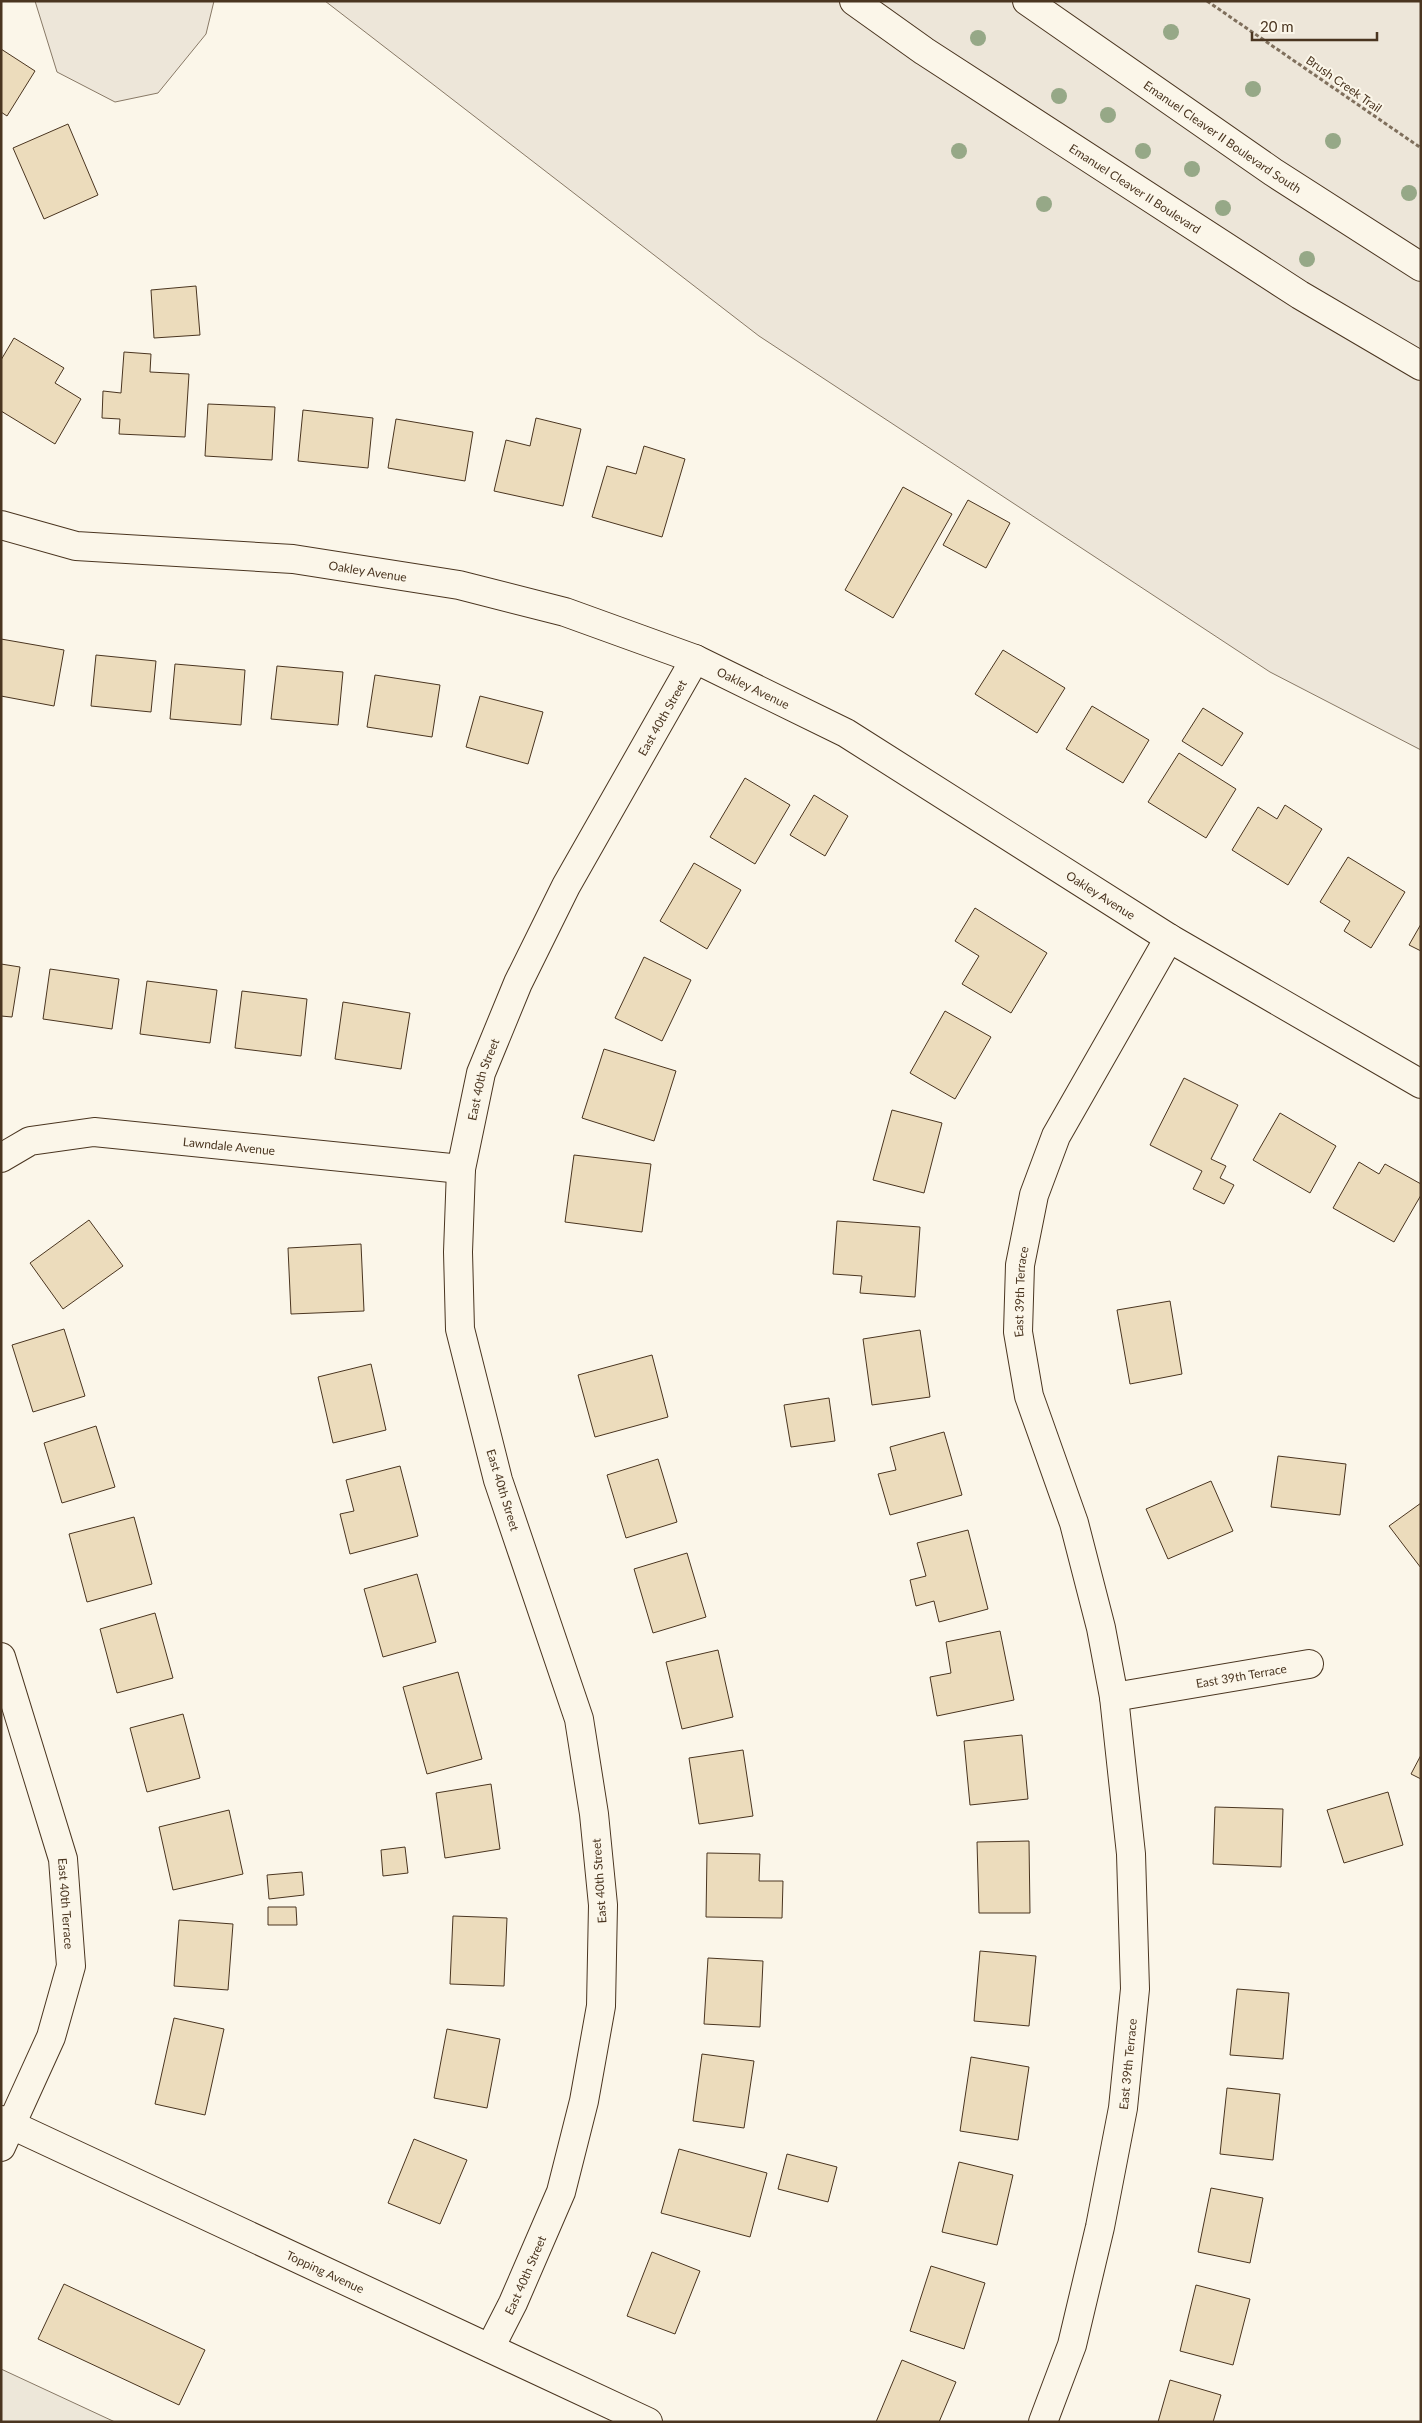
<svg xmlns="http://www.w3.org/2000/svg" width="1422" height="2423" viewBox="0 0 1422 2423" font-family="Lato,sans-serif">
<style>
.green{fill:#ede6d9;stroke:#887966}
.parking{fill:#ede7d9;stroke:#887966}
.building{fill:#ecdcbc;stroke:#4a3520}
.lines{fill:none;stroke-linecap:round;stroke-linejoin:round}
.minor-casing{stroke:#4a3520;stroke-width:30}
.major-casing{stroke:#4a3520;stroke-width:30}
.path{stroke:#7f6f5c;stroke-width:3;stroke-dasharray:4 2.5;stroke-linecap:butt}
.minor{stroke:#fbf6e9;stroke-width:28}
.major{stroke:#fbf6e9;stroke-width:28}
.tree{fill:#96a887}
.labels{text-anchor:middle;dominant-baseline:central;stroke-width:4;stroke-linejoin:round;paint-order:stroke}
.street-label{font-size:12px;fill:#4a3520;stroke:#fbf6e9}
</style>
<rect width="100%" height="100%" fill="#fbf6e9"/>
<path class="green" d="M35 1H214L206 34 158 93 115 102 57 72Z
M325 1H1421V750L1270 672 759 336Z"/>
<path class="parking" d="M1 2369 115 2422H1Z"/>
<path class="building" d="M1 49 35 71 7 116 1 112Z
M68 124 98 195 44 219 13 148Z
M196 286 200 335 154 338 151 290Z
M14 338 64 368 55 383 81 399 55 444 1 411V360Z
M124 352 151 354 150 372 189 374 185 437 119 434 120 419 102 418 103 391 121 393Z
M208 404 275 407 272 460 205 456Z
M303 410 373 418 368 468 298 461Z
M536 418 581 429 563 506 494 491 506 440 530 446Z
M396 419 473 432 465 481 388 468Z
M644 446 685 459 662 537 592 517 607 466 636 474Z
M903 487 952 514 893 618 845 590Z
M968 500 1010 523 986 568 943 545Z
M1 639 64 650 54 706 1 696Z
M1003 650 1065 688 1037 733 975 694Z
M96 655 156 661 151 712 91 706Z
M175 664 245 670 241 725 170 719Z
M277 666 343 672 338 725 271 719Z
M375 675 440 685 432 737 367 727Z
M480 696 543 712 528 764 466 747Z
M1092 706 1149 740 1123 783 1066 749Z
M1203 708 1243 733 1222 766 1182 741Z
M1179 753 1236 789 1206 838 1148 802Z
M745 778 790 805 755 864 710 837Z
M814 795 848 816 825 856 790 835Z
M1285 805 1322 829 1288 885 1232 850 1258 807 1277 819Z
M1348 857 1405 892 1371 948 1344 931 1350 921 1320 902Z
M694 863 741 890 707 949 660 921Z
M975 908 1047 953 1011 1013 962 984 979 956 955 941Z
M1421 924V951L1409 945Z
M644 957 691 980 662 1041 615 1018Z
M1 964 20 967 12 1017 1 1016Z
M50 969 119 979 112 1029 43 1019Z
M147 981 217 990 210 1043 140 1034Z
M242 991 307 999 301 1056 235 1048Z
M343 1002 410 1013 401 1069 335 1059Z
M945 1011 991 1037 955 1099 910 1073Z
M604 1049 676 1071 654 1141 582 1118Z
M1184 1078 1238 1105 1211 1159 1226 1166 1220 1178 1234 1185 1224 1204 1193 1189 1202 1171 1150 1145Z
M892 1110 942 1123 924 1193 873 1180Z
M1280 1113 1336 1146 1310 1193 1253 1160Z
M574 1155 651 1164 642 1232 565 1222Z
M1359 1162 1379 1174 1385 1164 1421 1184V1195L1394 1242 1333 1208Z
M89 1220 123 1266 63 1309 30 1263Z
M837 1221 920 1227 915 1297 860 1293 862 1276 833 1274Z
M361 1244 364 1311 291 1314 288 1248Z
M1170 1301 1182 1374 1130 1384 1117 1310Z
M64 1329 85 1396 33 1412 12 1345Z
M920 1330 930 1397 872 1405 863 1339Z
M652 1355 668 1417 595 1437 578 1375Z
M371 1364 386 1430 333 1443 318 1377Z
M829 1398 835 1441 791 1447 784 1405Z
M96 1426 115 1487 62 1503 44 1443Z
M944 1432 962 1495 890 1515 878 1474 896 1470 890 1447Z
M1278 1456 1346 1464 1340 1515 1271 1507Z
M658 1459 677 1522 626 1538 607 1475Z
M400 1466 418 1536 350 1554 340 1514 354 1511 346 1480Z
M1211 1481 1233 1531 1168 1559 1146 1509Z
M1421 1503V1568L1389 1526Z
M134 1517 152 1584 87 1602 69 1534Z
M968 1530 988 1609 939 1622 934 1601 916 1606 910 1580 926 1576 917 1543Z
M687 1553 706 1617 653 1633 634 1569Z
M417 1574 436 1642 383 1657 364 1589Z
M155 1613 173 1678 117 1693 100 1629Z
M1000 1631 1014 1700 937 1716 930 1677 951 1673 946 1642Z
M718 1650 733 1717 682 1729 666 1662Z
M458 1672 482 1759 427 1774 403 1687Z
M183 1714 200 1778 147 1792 130 1728Z
M1022 1735 1028 1799 970 1805 964 1741Z
M743 1750 753 1816 699 1824 689 1758Z
M1421 1755V1779L1411 1774Z
M491 1784 500 1849 445 1858 436 1793Z
M1388 1792 1403 1845 1344 1863 1327 1810Z
M1215 1807 1283 1809 1281 1867 1213 1864Z
M229 1810 243 1874 173 1890 159 1827Z
M1029 1841 1030 1913H979L977 1842Z
M405 1847 408 1873 383 1876 381 1850Z
M707 1853 760 1854 759 1881H783L782 1918 706 1917Z
M302 1872 304 1895 269 1899 267 1875Z
M268 1907H296L297 1925H268Z
M453 1916 507 1918 504 1986 450 1984Z
M179 1920 233 1924 228 1990 174 1986Z
M980 1951 1036 1956 1029 2026 974 2021Z
M708 1958 763 1961 760 2027 704 2024Z
M1237 1989 1289 1993 1283 2059 1230 2055Z
M174 2018 224 2029 205 2115 155 2104Z
M447 2029 500 2039 487 2108 434 2098Z
M702 2054 754 2061 744 2128 693 2121Z
M971 2057 1029 2067 1018 2140 960 2131Z
M1227 2088 1280 2094 1273 2160 1220 2154Z
M414 2139 467 2160 440 2224 388 2203Z
M679 2149 767 2173 750 2237 661 2213Z
M787 2154 837 2167 828 2202 778 2189Z
M959 2162 1013 2175 997 2245 942 2232Z
M1211 2188 1263 2198 1250 2263 1198 2252Z
M652 2252 700 2271 675 2334 627 2316Z
M931 2266 985 2283 964 2349 910 2331Z
M64 2284 205 2350 179 2405 38 2339Z
M1196 2285 1250 2299 1233 2365 1180 2351Z
M902 2360 956 2382 939 2422H876Z
M1170 2380 1221 2395 1213 2422H1158Z"/>
<g class="lines">
<g class="minor-casing">
<g id="minor">
<path id="s1" d="M1 525 76 546 293 559 459 585 565 612 695 659 846 733 1169 938 1421 1084"/>
<path id="s2" d="M1 1158 30 1141 94 1132 461 1169"/>
<path id="s3" d="M1 1657 63 1859 71 1966 51 2037 1 2147"/>
<path id="s4" d="M1114 1697 1309 1664"/>
<path id="s5" d="M1 2120 648 2422"/>
<path id="s6" d="M490 2348 513 2303 561 2192 584 2101 601 2006 603 1905 594 1814 579 1719 498 1480 460 1329 458 1252 461 1169 481 1073 518 983 566 886 695 659"/>
<path id="s7" d="M1043 2422 1072 2345 1100 2227 1123 2108 1135 1989 1131 1854 1114 1697 1101 1628 1074 1523 1029 1396 1018 1332 1020 1265 1034 1195 1056 1136 1169 938"/>
</g>
</g>
<g class="major-casing">
<g id="major">
<path id="s8" d="M854 1 924 51 1300 295 1421 366"/>
<path id="s9" d="M1027 1 1273 172 1421 267"/>
</g>
</g>
<path class="path" d="M1207 1 1421 148"/>
<use href="#minor" class="minor"/>
<use href="#major" class="major"/>
</g>
<g class="tree">
<circle cx="1171" cy="32" r="8"/>
<circle cx="978" cy="38" r="8"/>
<circle cx="1253" cy="89" r="8"/>
<circle cx="1059" cy="96" r="8"/>
<circle cx="1108" cy="115" r="8"/>
<circle cx="1333" cy="141" r="8"/>
<circle cx="959" cy="151" r="8"/>
<circle cx="1143" cy="151" r="8"/>
<circle cx="1192" cy="169" r="8"/>
<circle cx="1409" cy="193" r="8"/>
<circle cx="1044" cy="204" r="8"/>
<circle cx="1223" cy="208" r="8"/>
<circle cx="1307" cy="259" r="8"/>
</g>
<g class="labels">
<g class="street-label">
<text transform="translate(1344 84) rotate(35)">Brush Creek Trail</text>
<text stroke="none"><textPath href="#s9" startOffset="238">Emanuel Cleaver II Boulevard South</textPath></text>
<text stroke="none"><textPath href="#s8" startOffset="338">Emanuel Cleaver II Boulevard</textPath></text>
<text stroke="none"><textPath href="#s1" startOffset="371">Oakley Avenue</textPath></text>
<text stroke="none"><textPath href="#s1" startOffset="776">Oakley Avenue</textPath></text>
<text stroke="none"><textPath href="#s6" startOffset="1716">East 40th Street</textPath></text>
<text stroke="none"><textPath href="#s1" startOffset="1181">Oakley Avenue</textPath></text>
<text stroke="none"><textPath href="#s6" startOffset="1311">East 40th Street</textPath></text>
<text stroke="none"><textPath href="#s2" startOffset="234">Lawndale Avenue</textPath></text>
<text stroke="none"><textPath href="#s7" startOffset="1156">East 39th Terrace</textPath></text>
<text transform="translate(503 1490) rotate(73)">East 40th Street</text>
<text stroke="none"><textPath href="#s4" startOffset="129">East 39th Terrace</textPath></text>
<text transform="translate(599 1881) rotate(-94)">East 40th Street</text>
<text stroke="none"><textPath href="#s3" startOffset="256">East 40th Terrace</textPath></text>
<text stroke="none"><textPath href="#s7" startOffset="369">East 39th Terrace</textPath></text>
<text stroke="none"><textPath href="#s5" startOffset="358">Topping Avenue</textPath></text>
<text stroke="none"><textPath href="#s6" startOffset="81">East 40th Street</textPath></text>
</g>
</g>
<rect width="1422" height="2423" fill="none" stroke="#4a3520" stroke-width="5"/>
<path d="M1252 32v8h125v-8" fill="none" stroke="#4a3520" stroke-width="2.5"/>
<text x="1260" y="32" font-size="15" fill="#4a3520" stroke="#fbf6e9" stroke-width="4" paint-order="stroke">20 m</text>
</svg>
